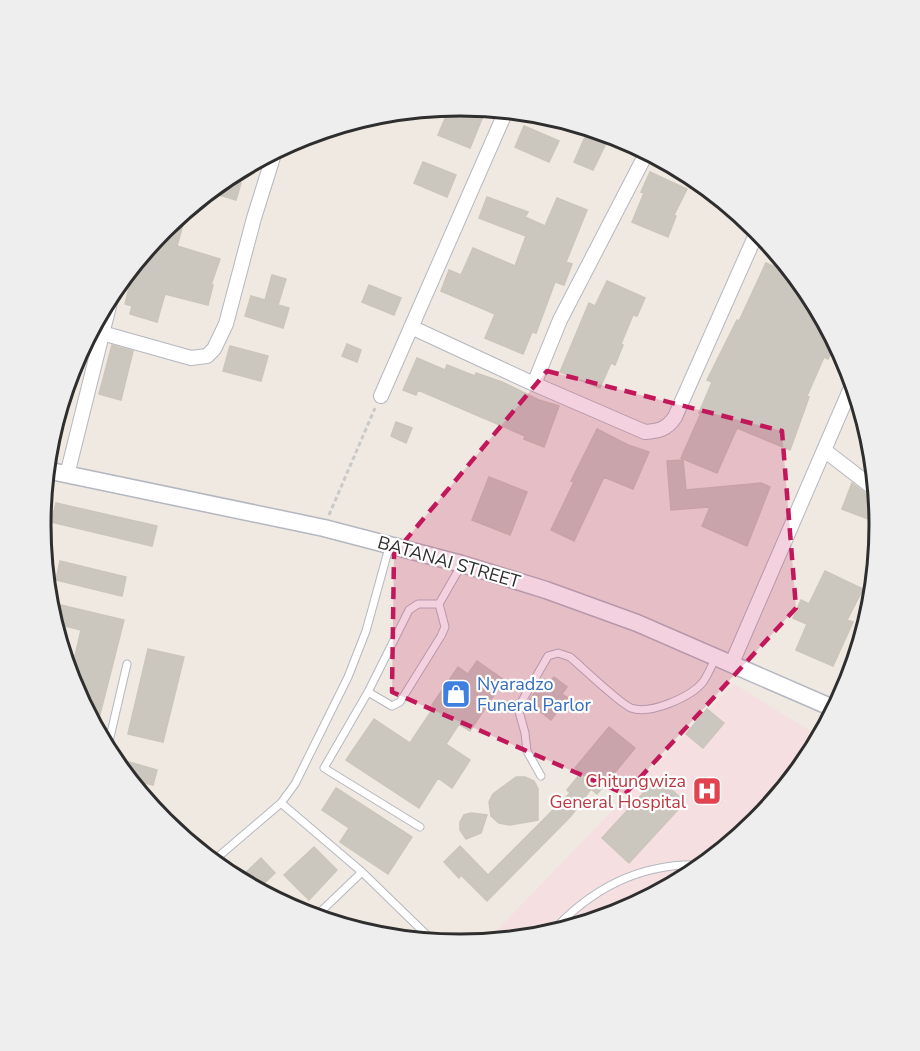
<svg xmlns="http://www.w3.org/2000/svg" width="920" height="1051" viewBox="0 0 920 1051" font-family="'Nunito Sans',sans-serif">
<style>
.medical{fill:#f5dfe0}
.building{fill:#cbc7bf;stroke:#cbc5ba;stroke-width:1.5}
.lines{fill:none;stroke-linecap:round;stroke-linejoin:round}
.service-casing{stroke:#b4b7c1;stroke-width:9}
.minor-casing{stroke:#b4b7c1;stroke-width:16}
.tertiary-casing{stroke:#b4b7c1;stroke-width:19}
.path{stroke:#c9c9c9;stroke-width:3;stroke-dasharray:4.5 3;stroke-linecap:butt}
.service{stroke:#fff;stroke-width:7}
.minor{stroke:#fff;stroke-width:14}
.tertiary{stroke:#fff;stroke-width:16}
.marked{fill:#c2185b;fill-opacity:0.2;stroke:#c2185b;stroke-width:4.5;stroke-dasharray:12 8;stroke-linejoin:round}
.labels{text-anchor:middle;dominant-baseline:central;stroke-width:4.5;stroke-linejoin:round;paint-order:stroke}
.street-label{font-size:18px;fill:#2e2e2e;stroke:#fff}
.shop-label{font-size:18px;fill:#366cbe;stroke:#fff;text-anchor:start}
.health-label{font-size:18px;fill:#be3a42;stroke:#fff;text-anchor:end}
.rim{fill:none;stroke:#2e2e2e;stroke-width:3}
</style>
<rect width="100%" height="100%" fill="#efe9e1"/>
<path class="medical" d="M734 684 820 737 809 759 756 822 693 874 620 913 542 937 486 942Z"/>
<path class="building" d="M460 106 486 109 470 148 438 135 450 107Z
M524 126 559 141 549 162 515 147Z
M589 128 610 135 593 170 574 162Z
M423 162 456 175 447 197 414 183Z
M650 172 687 189 674 215 676 216 668 237 632 222 644 193 641 192Z
M225 178 241 183 236 200 209 192Z
M487 197 528 212 525 217 545 226 557 198 587 210 566 262 572 264 564 285 555 282 536 333 532 332 523 354 485 338 495 314 441 291 449 270 461 275 473 248 515 266 526 236 479 218Z
M187 210 177 246 220 259 211 285H213L208 305 165 294 157 322 130 314 132 306 125 304 135 263 164 229Z
M766 263 794 275 809 293 836 343 828 359 824 357 807 396 809 397 790 450 737 428 717 473 681 458 701 413H699L712 382 707 380 737 320 739 321Z
M272 275 286 279 278 305 289 308 283 328 245 316 251 296 265 300Z
M607 281 645 298 637 316 633 315 621 344 623 345 615 365 611 363 600 388 560 372 589 303 595 306Z
M369 285 401 298 394 315 362 302Z
M347 344 361 350 357 362 342 356Z
M112 345 133 351 121 400 99 394Z
M230 346 268 356 261 381 223 371Z
M417 358 445 370 447 365 475 376 476 373 502 382 539 400 559 406 544 447 524 439 525 436 418 390 416 395 403 390Z
M396 422 412 428 406 443 391 436Z
M597 429 628 445 649 452 633 489 604 477 574 541 551 530 574 482 571 481Z
M683 460 686 490 761 483 770 487 747 546 702 526 710 507 671 510 667 461Z
M489 477 527 492 510 535 472 520Z
M852 483 877 502 879 523 842 509Z
M56 503 157 526 152 546 51 522Z
M60 561 126 577 122 596 56 580Z
M825 571 863 589 847 620 853 622 833 666 796 650 807 624 793 618 801 600 809 604Z
M48 602 124 620 96 730 72 686 62 653 75 656 81 630 53 623Z
M148 649 184 657 163 742 128 734Z
M477 661 504 680 470 731 459 724 446 744 470 760 452 788 438 778 419 808 346 760 374 719 410 743 434 707 432 705 458 667 468 674Z
M554 677 567 687 562 694 568 698 551 720 528 702 544 679 549 683Z
M707 709 724 723 703 748 686 734Z
M609 727 635 748 597 794 591 789 571 816 487 901 461 875 459 878 444 862 460 846 488 875 570 793 567 790 581 773 575 768Z
M122 760 157 770 153 785 128 779 120 769Z
M516 777H525L534 781 538 789V820L510 825 499 823 491 816 489 802 493 794Z
M658 777 685 802 629 863 602 838Z
M336 788 412 837 388 874 340 842 349 828 322 810Z
M471 813 487 815 481 833 466 839 460 830V822L464 815Z
M314 847 337 870 309 900 284 875Z
M261 858 275 873 257 890 238 880Z"/>
<g class="lines">
<g class="service-casing">
<path id="service" d="M368 692 392 706 400 702 441 636 445 627 439 604
M107 750 127 664
M541 776 527 751 525 733 518 708 548 656 558 653 570 657C583 668 619 703 631 708 650 715 691 697 703 682 708 675 712 665 716 657
M281 803 295 784 348 677 366 631 390 544
M420 827 324 768 368 692 409 610 418 604H439L462 564
M212 862 281 803 362 872 434 942
M314 918 362 872
M550 934C591 888 642 862 704 865"/>
</g>
<g class="minor-casing">
<path id="minor" d="M738 213 762 235
M411 327 534 384 645 432C659 431 667 429 675 417L757 232
M102 333 191 358 207 356 214 349 226 324 254 218 275 151
M534 384 560 320 647 152
M381 396 506 111
M824 450 876 490
M67 475 113 290
M732 663 853 383"/>
</g>
<g class="tertiary-casing">
<path id="tertiary" d="M46 470 324 528 462 564 546 590 637 623 835 709"/>
</g>
<path class="path" d="M329 515 375 408"/>
<use href="#service" class="service"/>
<use href="#minor" class="minor"/>
<use href="#tertiary" class="tertiary"/>
</g>
<path class="marked" d="M547 371 782 431 796 608 625 794 392 692 394 554Z"/>
<defs>
<g id="shop-square" transform="scale(1.5)"><rect x="-9" y="-9" width="18" height="18" rx="4" fill="#3f7fe0" stroke="#fff"/><path d="M-5-2.5h2.3a2.7 3.5 0 0 1 5.4 0H5L5.5 6h-11ZM-1.5-2.5h3a1.5 2.3 0 0 0-3 0Z" fill="#fff"/></g>
<g id="hospital-square" transform="scale(1.5)"><rect x="-9" y="-9" width="18" height="18" rx="4" fill="#e0444e" stroke="#fff"/><path d="M-5-5h3v3.5h4V-5h3V5h-3V1.5h-4V5h-3Z" fill="#fff"/></g>
</defs>
<g fill-rule="evenodd">
<use href="#shop-square" x="456" y="694"/>
<use href="#hospital-square" x="707" y="791"/>
</g>
<g class="labels">
<g class="street-label">
<text transform="translate(449 562) rotate(16)">BATANAI STREET</text>
</g>
<g class="shop-label">
<text x="477" y="684">Nyaradzo<tspan x="477" dy="21">Funeral Parlor</tspan></text>
</g>
<g class="health-label">
<text x="686" y="781">Chitungwiza<tspan x="686" dy="21">General Hospital</tspan></text>
</g>
</g>
<path d="M0 0H920V1051H0ZM51 525a409 409 0 1 1 818 0a409 409 0 1 1-818 0Z" fill="#eee" fill-rule="evenodd"/>
<path class="rim" d="M51 525a409 409 0 1 1 818 0a409 409 0 1 1-818 0Z"/>
</svg>
